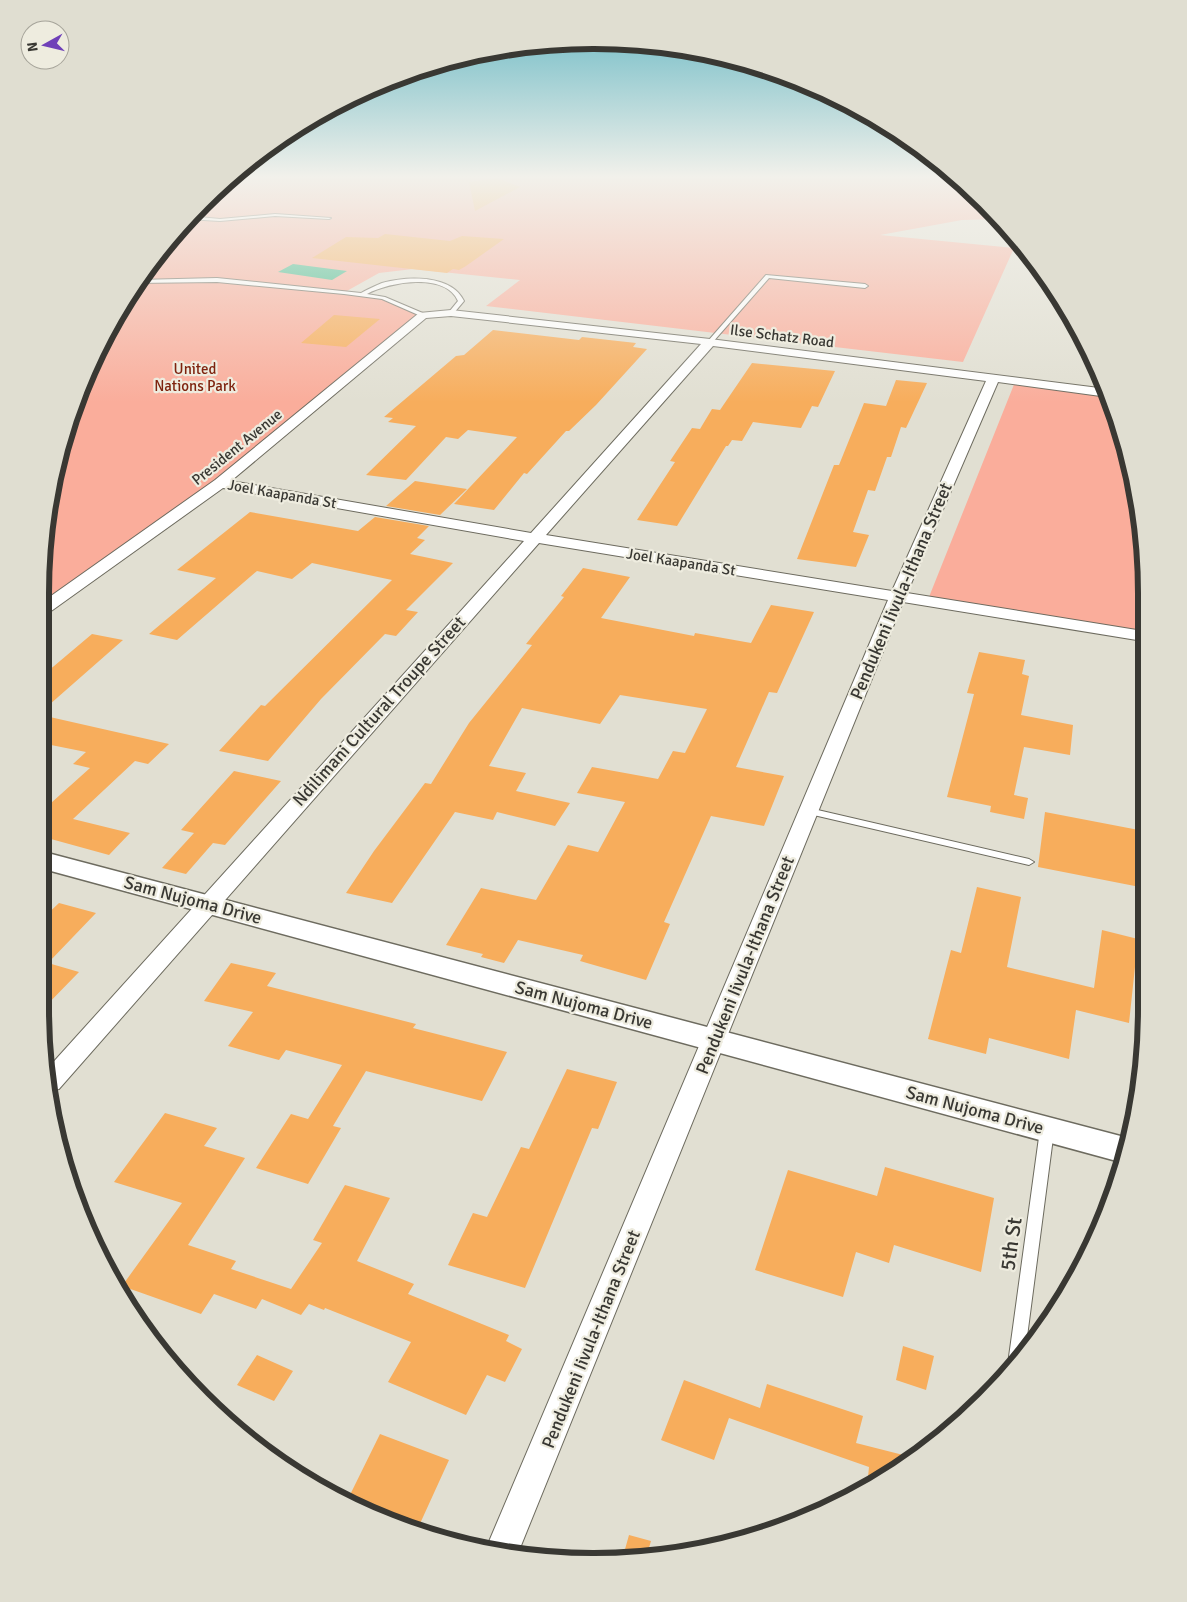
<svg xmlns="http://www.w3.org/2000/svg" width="1187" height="1602" viewBox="0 0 1187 1602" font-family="Signika,sans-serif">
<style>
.green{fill:#faad9b}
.water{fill:#3db889}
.building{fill:#f7ad5c}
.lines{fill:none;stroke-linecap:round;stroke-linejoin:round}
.service-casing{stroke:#6d6b5f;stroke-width:2}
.minor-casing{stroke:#6d6b5f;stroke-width:2}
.tertiary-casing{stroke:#6d6b5f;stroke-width:3}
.service{fill:#fff;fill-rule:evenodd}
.minor{fill:#fff;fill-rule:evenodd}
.tertiary{fill:#fff;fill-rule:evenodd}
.labels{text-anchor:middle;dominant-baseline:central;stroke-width:4.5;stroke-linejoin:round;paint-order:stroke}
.far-street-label{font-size:15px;fill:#393833;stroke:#eeecdf}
.far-park-label{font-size:15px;fill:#7e230e;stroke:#eeecdf}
.street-label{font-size:18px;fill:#393833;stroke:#eeecdf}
.near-street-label{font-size:21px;fill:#393833;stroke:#eeecdf}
.rim{fill:none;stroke:#393833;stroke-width:6}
</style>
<rect width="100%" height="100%" fill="#e1dfd2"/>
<path class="green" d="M232 178H959L997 219 962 220 880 235 1014 248 963 362 486 306 520 280 413 269 379 273 345 292 383 298 423 315 220 483 41 615V558L59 451 82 381 133 286 178 228Z
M1015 382 1108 393 1142 521 1143 636 927 602Z"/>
<path class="water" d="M293 264 347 271 332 280 278 272Z"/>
<path class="building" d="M497 178 520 187 475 211 469 182Z
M385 234 450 241 462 236 504 239 466 266 459 270 453 269 447 273 312 258 346 237 378 238Z
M334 315 380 319 346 347 301 343Z
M493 330 579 340 582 337 636 343 633 347 647 349 596 405 569 431H566L527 474 524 473 494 510 454 504 517 437 468 430 458 439 446 437 406 480 366 475 416 426 388 422 393 418 384 417 456 356 464 355Z
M752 363 835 371 818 407 812 406 801 428 753 422 742 441 732 440 728 446H726L677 526 637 520 675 462 670 461 692 428 700 429 712 409 720 410Z
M896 380 927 383 906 428 901 427 891 457H887L875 491 868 490 853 532 869 535 856 567 797 559 834 465H839L864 403 886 406Z
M415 481 467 489 440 515 386 506Z
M250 512 358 531 375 517 429 526 417 538 425 540 410 554 453 563 406 610 418 612 396 636 385 634 321 699 268 761 219 751 261 705 265 706 392 580 312 563 292 579 257 571 177 640 149 634 216 578 177 570Z
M583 568 630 577 601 618 694 636 695 633 751 643 771 605 814 612 777 693 769 692 736 767 784 776 764 826 711 816 664 922 670 924 646 980 580 961 583 955 518 940 504 963 481 957 483 954 446 945 481 888 536 900 568 845 598 852 625 802 577 793 592 767 658 779 673 751 685 753 707 709 620 695 600 724 522 708 489 766 526 773 516 791 570 803 555 826 497 812 493 820 455 812 392 903 346 893 374 851 425 783 431 784 469 723 532 645 526 644 564 597 561 596Z
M92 634 123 640 41 712V677Z
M979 652 1025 660 1022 674 1029 676 1021 715 1073 725 1070 755 1024 747 1014 795 1028 798 1024 819 990 812 991 806 947 797 974 694 967 693Z
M41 715 169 744 148 764 135 761 73 819 130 833 109 855 40 836 41 812 90 768 73 764 86 752 41 743Z
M234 771 281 781 225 845 213 843 186 874 162 868 194 833 181 830Z
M1045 812 1144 831 1145 888 1038 867Z
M977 887 1021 897 1007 967 1094 988 1102 930 1138 939 1129 1023 1076 1010 1069 1059 989 1038 986 1054 928 1039 951 950 961 953Z
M59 903 96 913 48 963 79 972 40 1012V921Z
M231 963 276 973 267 986 416 1024 413 1028 507 1052 482 1101 366 1071 333 1126 341 1128 308 1184 256 1168 291 1114 308 1119 342 1065 286 1050 279 1060 228 1046 253 1012 204 1001Z
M567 1069 617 1082 598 1129 592 1128 525 1288 448 1265 473 1213 487 1217 521 1147 529 1149Z
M165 1113 217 1128 204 1146 245 1158 188 1245 236 1261 231 1269 291 1289 322 1243 313 1240 345 1185 390 1198 357 1261 414 1284 408 1294 509 1335 506 1341 522 1349 505 1382 487 1375 466 1415 388 1382 411 1342 325 1308 324 1310 309 1304 301 1315 262 1299 256 1309 214 1294 201 1314 122 1286 182 1203 114 1182Z
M885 1167 994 1198 981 1272 894 1245 889 1263 856 1252 843 1297 755 1270 788 1170 877 1196Z
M903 1346 934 1356 926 1390 896 1380Z
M257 1355 293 1371 274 1401 237 1385Z
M684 1380 760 1408 767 1384 863 1416 856 1443 915 1458 867 1487 869 1467 729 1418 714 1460 661 1440Z
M380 1434 449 1460 418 1528 346 1503Z
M629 1535 651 1541 646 1558 622 1560Z"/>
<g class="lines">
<g class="service-casing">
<path id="service" d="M239 178H243L199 217 220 219 275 214 331 218 329 219 275 216 220 221 187 219 190 217H193Z
M766 275 865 284 868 286 865 288 769 278 712 343H708V341Z
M217 278 361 293C368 289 375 286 382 283 407 276 451 274 464 301L453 314H449V312L458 301C445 272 389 282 367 294L385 297 425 314 426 315 423 317 382 299 344 294 217 282 135 283 138 280Z
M809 808 1029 859 1034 862 1029 865 805 813 804 811Z
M1047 1125 1052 1126 1054 1130 1025 1352 1012 1370 1008 1364 1040 1130 1042 1126Z"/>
</g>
<g class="minor-casing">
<path id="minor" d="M451 310 710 339 1107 389 1108 397 998 382 907 593 1143 631V641L903 602 518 1553 485 1551 888 600 539 543 59 1089 51 1091 48 1068 524 541 223 488 47 614 41 616V603L215 480 419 313ZM451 316 701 344 531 533 231 481 426 318ZM713 346 986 381 892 591 546 535Z"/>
</g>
<g class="tertiary-casing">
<path id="tertiary" d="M40 851 1128 1138 1130 1139 1124 1163 40 868Z"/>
</g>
<use href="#service" class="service"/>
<use href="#minor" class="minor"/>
<use href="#tertiary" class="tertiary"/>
</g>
<linearGradient id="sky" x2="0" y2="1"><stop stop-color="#63b6c2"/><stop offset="0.44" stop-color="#f2f1eb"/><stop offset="1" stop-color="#f2f1eb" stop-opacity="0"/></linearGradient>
<rect width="1187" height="402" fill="url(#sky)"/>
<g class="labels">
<g class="far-street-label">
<text transform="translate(782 336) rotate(7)">Ilse Schatz Road</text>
<text transform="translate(237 447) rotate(-39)">President Avenue</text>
<text transform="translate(282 494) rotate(10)">Joel Kaapanda St</text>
<text transform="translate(681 562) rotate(9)">Joel Kaapanda St</text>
</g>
<g class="far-park-label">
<text x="195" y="369">United<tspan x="195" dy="17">Nations Park</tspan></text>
</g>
<g class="street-label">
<text transform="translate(901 591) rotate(-67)">Pendukeni Iivula-Ithana Street</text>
<text transform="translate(379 711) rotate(-48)">Ndilimani Cultural Troupe Street</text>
<text transform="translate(193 900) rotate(15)">Sam Nujoma Drive</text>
<text transform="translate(745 965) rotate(-68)">Pendukeni Iivula-Ithana Street</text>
<text transform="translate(584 1005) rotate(15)">Sam Nujoma Drive</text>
<text transform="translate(975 1110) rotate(15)">Sam Nujoma Drive</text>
<text transform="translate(591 1339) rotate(-68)">Pendukeni Iivula-Ithana Street</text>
</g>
<g class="near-street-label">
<text transform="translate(1011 1244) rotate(-82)">5th St</text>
</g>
</g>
<path d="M0 0H1187V1602H0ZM593 49H594A544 544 0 0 1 1138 593V1009A544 544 0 0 1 594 1553H593A544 544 0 0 1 49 1009V593A544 544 0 0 1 593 49Z" fill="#e0ded1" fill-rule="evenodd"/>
<path class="rim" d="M593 49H594A544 544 0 0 1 1138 593V1009A544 544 0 0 1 594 1553H593A544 544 0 0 1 49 1009V593A544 544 0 0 1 593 49Z"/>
<g transform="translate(45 45) rotate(262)"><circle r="24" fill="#eeecdf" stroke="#a6a49a"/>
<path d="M0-4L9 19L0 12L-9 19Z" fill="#6f40b8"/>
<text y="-8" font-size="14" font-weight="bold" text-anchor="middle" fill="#393833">N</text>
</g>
</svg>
